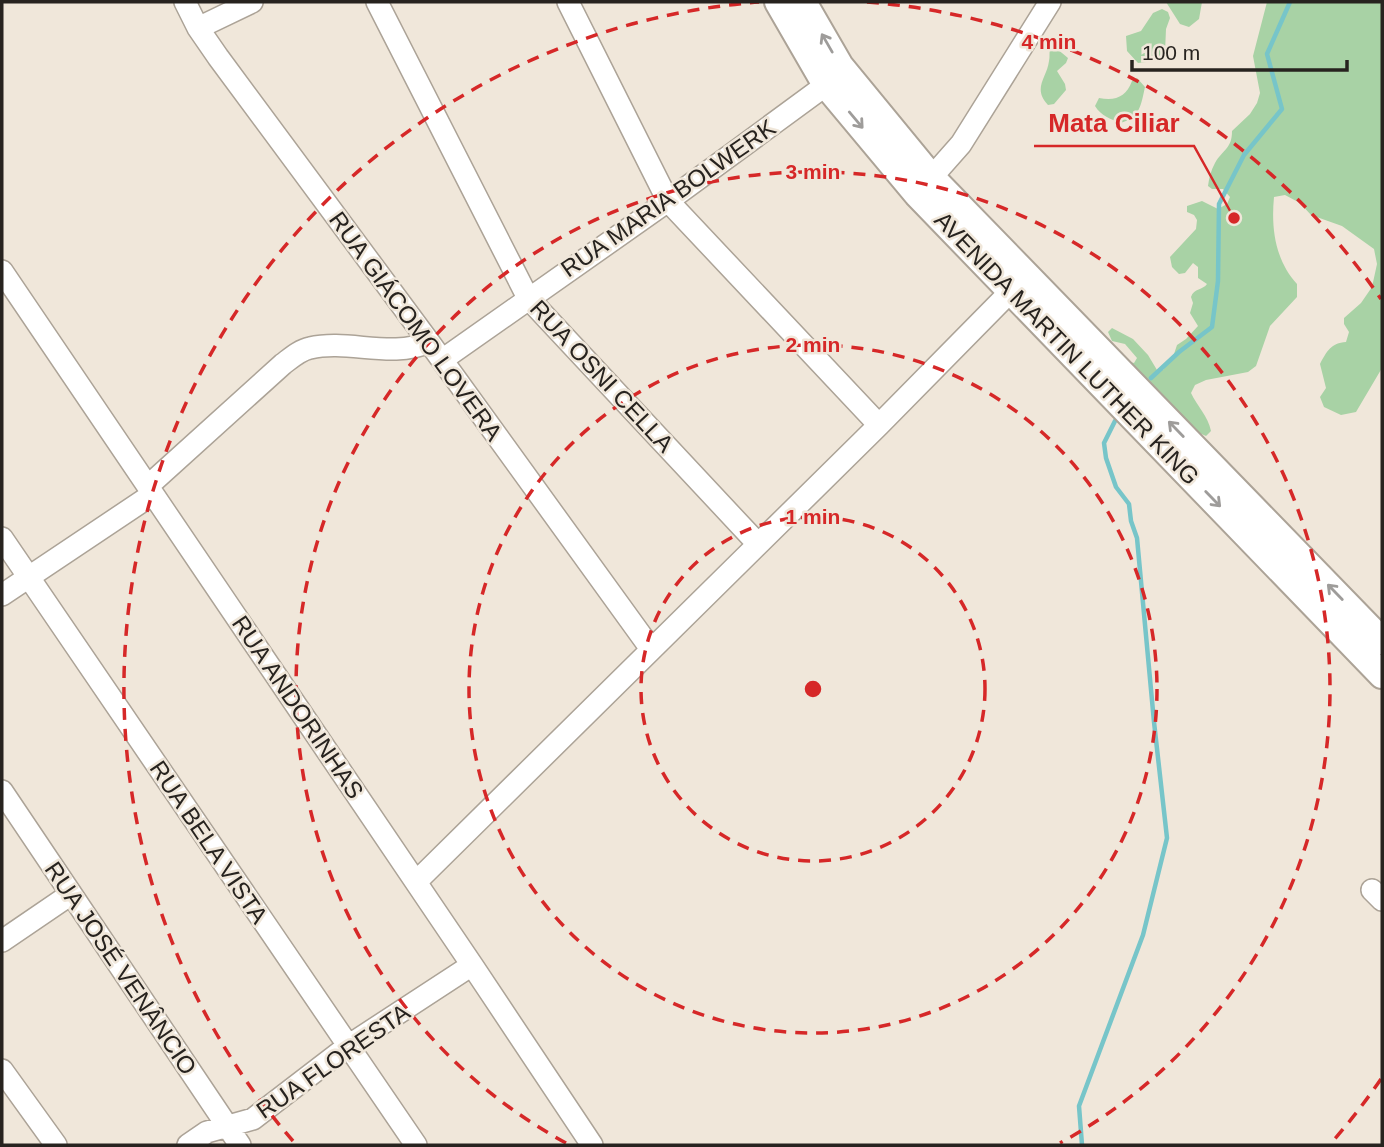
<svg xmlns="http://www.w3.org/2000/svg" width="1384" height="1147" viewBox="0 0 1384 1147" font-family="Helvetica,sans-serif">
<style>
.green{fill:#a8d2a5}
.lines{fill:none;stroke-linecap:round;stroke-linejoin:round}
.stream{stroke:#77c5c9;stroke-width:4.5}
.minor-casing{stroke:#aca397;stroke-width:24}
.major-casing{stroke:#aca397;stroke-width:30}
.minor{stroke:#fff;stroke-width:21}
.major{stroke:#fff;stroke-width:26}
.oneway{stroke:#9e9c9a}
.ring{fill:none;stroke:#d62828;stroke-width:3.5;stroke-dasharray:12 9}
.labels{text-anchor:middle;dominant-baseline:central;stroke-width:5;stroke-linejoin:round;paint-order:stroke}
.street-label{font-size:24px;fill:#27231f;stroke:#f0e7da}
.centre{fill:#d62828;stroke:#f0e7da;stroke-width:3.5}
.ring-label{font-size:21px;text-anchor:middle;font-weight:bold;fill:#d62828;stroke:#f0e7da;stroke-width:5;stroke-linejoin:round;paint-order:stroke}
.leader{fill:none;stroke:#d62828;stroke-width:2.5}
.callout-dot{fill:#d62828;stroke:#f0e7da;stroke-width:2.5}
.callout-label{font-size:26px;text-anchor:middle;font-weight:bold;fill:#d62828;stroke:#f0e7da;stroke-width:5;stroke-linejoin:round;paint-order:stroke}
</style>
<rect width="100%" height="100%" fill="#f0e7da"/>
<path class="green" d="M1166 2H1202L1199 19 1189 27 1180 24Z
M1267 2H1382V368L1356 412 1341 415 1324 407 1320 397 1326 388 1320 364C1327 351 1331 343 1346 342L1349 332 1344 324V318L1361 303 1372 287 1377 264 1374 249 1342 226 1311 215 1300 203 1285 195 1274 197C1271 228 1275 260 1297 284V297L1270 326 1256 366 1248 372 1206 380 1195 385 1191 393C1197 406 1208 416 1211 431L1206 436 1197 432 1126 361 1134 363 1137 358 1125 344 1112 341 1108 332 1112 328 1133 339 1148 355 1157 370H1163L1173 357 1177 345 1186 339 1198 326 1190 313 1193 303 1191 297C1194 288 1203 290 1207 284L1198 278V267L1193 263 1185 273 1179 274 1172 267 1170 257 1196 229 1197 220 1194 215 1187 212V206L1202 201 1218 209 1227 204 1230 197 1223 189H1212L1208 186C1209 178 1211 170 1215 163 1223 149 1232 149 1232 131L1250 114 1257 103 1260 93 1253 56Z
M1162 9 1168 12 1170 18 1166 29 1165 52 1156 61 1138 63 1127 51 1126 36 1141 31 1153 13Z
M1056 48 1068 58 1066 63 1057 71 1065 84 1066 90 1054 104 1048 105C1032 88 1047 78 1049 61 1050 57 1049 53 1050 49Z
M1137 78 1145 87C1141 105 1140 118 1120 123 1111 119 1101 116 1095 106L1099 98C1116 101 1126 97 1132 81Z"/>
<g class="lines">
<path class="stream" d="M1151 378 1179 352 1212 327 1218 281 1219 204 1244 155 1282 109 1267 54 1290 2
M1082 1145 1079 1106 1143 935 1167 838 1154 722 1137 538 1131 521 1129 504 1116 487 1106 458 1104 443 1115 421"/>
<g class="minor-casing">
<path id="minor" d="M185 2 198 28 218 57 429 342 651 649
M377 2 528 298 758 544
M568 2 668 201 879 425
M198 28 252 2
M923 187 961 144 1050 2
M2 271 472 965 592 1145
M442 360 668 201 826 85
M148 486 283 364C291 358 300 350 310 348 349 339 391 359 429 342
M2 538 416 1145
M2 595 153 494
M2 791 240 1145
M416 882 879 425 1012 290
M1372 890 1382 900
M2 941 71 894
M2 1070 56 1145
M188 1145 207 1132 253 1119 348 1046 472 965"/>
</g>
<g class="major-casing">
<path id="major" d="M778 2 826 85 917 194 1382 675
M803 2 840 66 932 178 1382 641"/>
</g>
<use href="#minor" class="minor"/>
<use href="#major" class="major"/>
</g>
<defs><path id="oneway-shaft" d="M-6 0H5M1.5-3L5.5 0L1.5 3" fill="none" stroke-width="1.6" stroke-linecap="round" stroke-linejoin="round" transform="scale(1.75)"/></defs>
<g class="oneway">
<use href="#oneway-shaft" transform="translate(827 43) rotate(-120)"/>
<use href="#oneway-shaft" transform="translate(856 120) rotate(50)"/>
<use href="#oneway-shaft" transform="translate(1176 429) rotate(-134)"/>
<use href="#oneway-shaft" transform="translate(1213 499) rotate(46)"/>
<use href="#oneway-shaft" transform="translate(1335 592) rotate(-134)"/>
</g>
<g class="ring">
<circle cx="813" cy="689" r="172"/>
<circle cx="813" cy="689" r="344"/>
<path d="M566 1143A517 517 0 1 1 1060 1143"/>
<path d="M1381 1079A689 689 0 0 1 1333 1141M293 1141A689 689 0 0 1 759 2M867 2A689 689 0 0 1 1381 299"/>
</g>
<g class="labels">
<g class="street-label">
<text transform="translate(668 198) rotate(-35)">RUA MARIA BOLWERK</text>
<text transform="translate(416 326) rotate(54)">RUA GIÁCOMO LOVERA</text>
<text transform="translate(1067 348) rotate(46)">AVENIDA MARTIN LUTHER KING</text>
<text transform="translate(602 376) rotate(47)">RUA OSNI CELLA</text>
<text transform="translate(298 707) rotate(56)">RUA ANDORINHAS</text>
<text transform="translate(209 842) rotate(56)">RUA BELA VISTA</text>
<text transform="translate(121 968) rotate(56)">RUA JOSÉ VENÂNCIO</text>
<text transform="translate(333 1061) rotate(-35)">RUA FLORESTA</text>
</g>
</g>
<circle cx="813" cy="689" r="10" class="centre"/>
<g class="ring-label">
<text x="1049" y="49">4 min</text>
<text x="813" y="179">3 min</text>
<text x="813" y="352">2 min</text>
<text x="813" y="524">1 min</text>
</g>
<path class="leader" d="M1234 218L1194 146H1034"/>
<circle class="callout-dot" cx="1234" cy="218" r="7"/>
<g class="callout-label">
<text x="1114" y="132">Mata Ciliar</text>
</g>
<rect width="1384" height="1147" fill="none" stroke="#27231f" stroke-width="7"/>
<path d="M1132 60v10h215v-10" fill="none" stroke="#27231f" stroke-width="3.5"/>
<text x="1142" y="60" font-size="21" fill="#27231f" stroke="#f0e7da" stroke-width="5" paint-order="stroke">100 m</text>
</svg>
